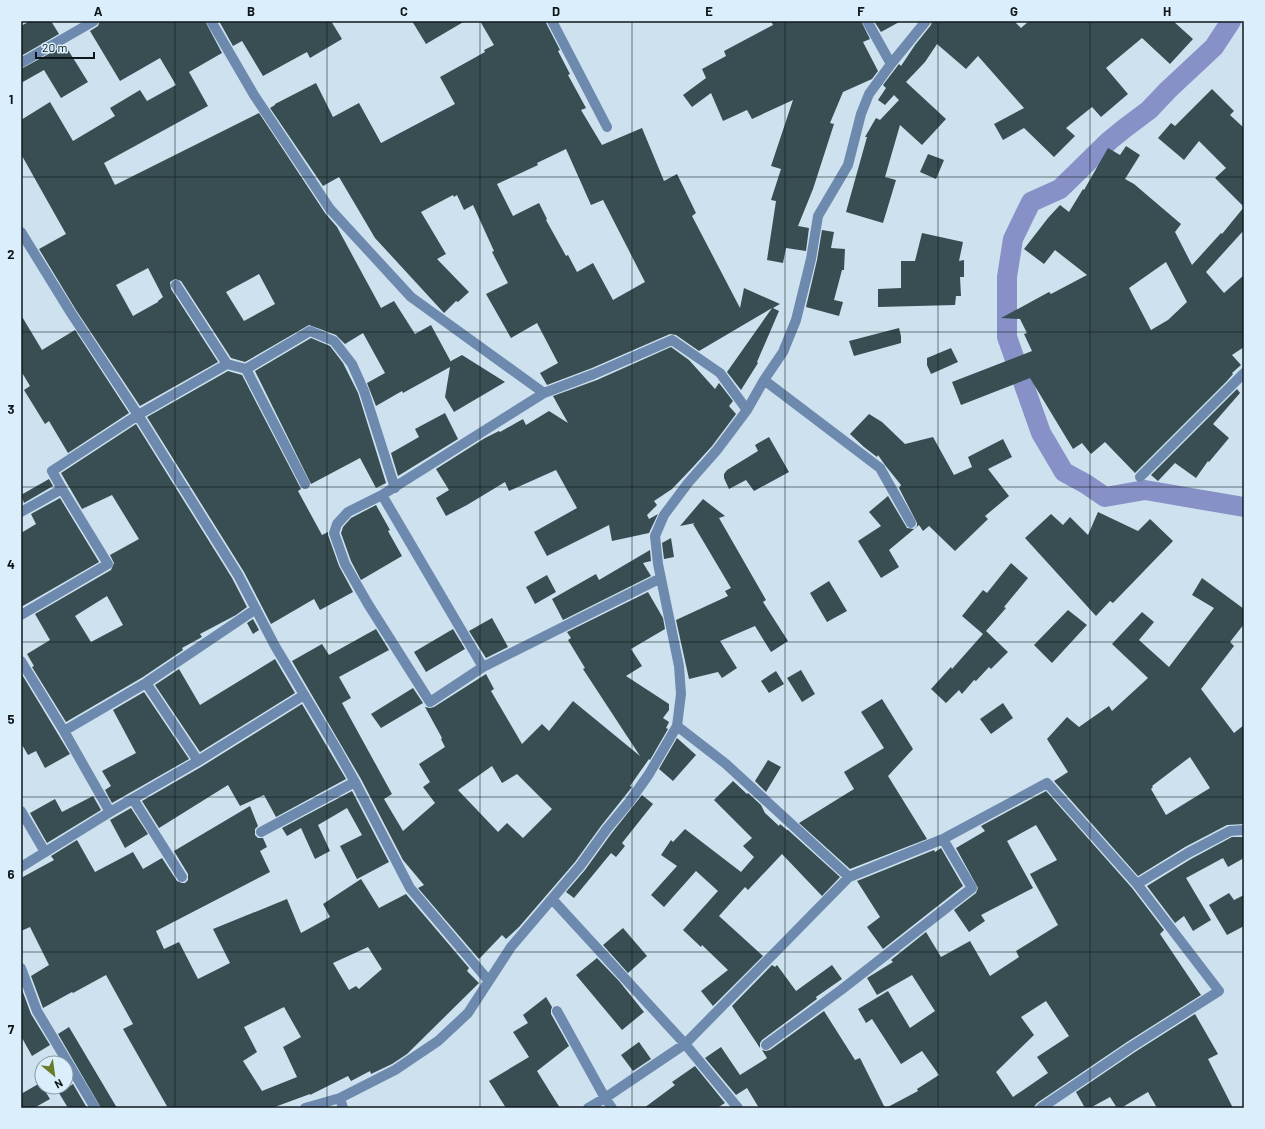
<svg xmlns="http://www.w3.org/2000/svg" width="1265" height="1129" viewBox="0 0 1265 1129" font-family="Barlow,sans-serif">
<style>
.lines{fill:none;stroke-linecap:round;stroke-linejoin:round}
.canal{stroke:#8791c7;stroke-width:20}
.building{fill:#384e52;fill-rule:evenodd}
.street{stroke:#6d8aae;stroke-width:10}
.grid{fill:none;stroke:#10171b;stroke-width:1;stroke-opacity:0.55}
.neatline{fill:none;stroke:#10171b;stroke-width:1.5}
.grid-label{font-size:13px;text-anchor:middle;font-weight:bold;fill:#10171b}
</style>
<rect width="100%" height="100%" fill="#cde2ee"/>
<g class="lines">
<path class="canal" d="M1231 21 1214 47 1168 90 1149 110 1125 128 1109 141 1060 189 1031 202 1013 239 1007 277V337L1041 433 1064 472 1086 484 1105 497 1145 490 1244 507"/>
</g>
<path class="building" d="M30 21H51L59 34 21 56V26Z
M100 21H205L222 53 189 72 208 106 104 163 115 185 259 113 325 213 337 227 381 308 394 301 415 334 431 325 451 362V361L462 355 505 382 454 412 445 397 450 367 403 393 402 391 376 406 367 383 385 373 363 333 345 344 336 335 309 325 245 362 231 358 181 281 175 279 170 282 171 289 218 362 140 406 76 310 39 249 66 234 21 154V120L50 102 73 141 115 116 110 108 140 90 147 101 176 85 160 58 120 81 90 31 98 26ZM148 268 163 297 158 301V302L133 316 116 285ZM259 274 275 304 244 321 226 292Z
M219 21H331L342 39 310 58 307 52 263 76 242 41 233 46Z
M412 21H465L426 44Z
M480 21H545L560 50 558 51 570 74 568 75 586 108 581 110 602 145 642 128 664 181 677 174 696 213 692 216 740 308 744 288 780 304 773 308 779 311 757 362 758 363 741 390 727 372 772 308 699 351 676 335 670 334 592 368 547 385 540 373 558 363 537 323 511 338 486 294 508 283 492 252 494 251 473 205 464 210 457 195 454 197 453 195 421 212 446 254 437 259 469 292 458 302 456 301 444 313 375 238 339 177 323 186 270 108 275 105V104L316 83 333 117 359 103 381 143 455 104 440 77 485 52 484 50 494 45ZM566 149 591 205 603 200 645 282 613 300 593 263 577 272 568 255 566 256 546 220 547 219 539 203 513 216 497 184 538 165 537 163Z
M771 21H861L870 39 863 42 878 71 872 79 843 92 830 123 834 124 813 189 798 226 809 228 806 251 786 248 783 263 767 260 776 201 771 200 781 169 771 166 793 100 752 119 747 110 723 121 711 93 692 107 683 95 706 78 702 69 726 56 724 51 773 25Z
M874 21H901L881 32Z
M932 21H1014L1021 28 1029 21H1173L1193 39 1170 64 1142 38 1106 68 1128 94 1101 117 1092 107 1066 128 1075 136 1054 157 1024 128 1003 140 994 124 1024 108 978 56 966 69 937 44 925 62 906 82 946 119 922 145 900 125 885 177 896 180 883 223 846 212 867 137H865L876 118 880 120 899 100 894 95 885 105 878 100 886 88 883 85 899 64 901 66 915 45 931 25Z
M65 45 88 82 61 98 44 70 21 83V69Z
M1212 89 1234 111 1230 115 1244 128V230L1206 272 1224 293 1244 275V347L1232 355 1241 365 1232 373 1233 374 1227 381 1135 473 1105 442 1091 454 1082 443 1073 449 1030 378 961 405 952 382 1032 351 1024 334 1027 333 1020 319 1001 318 1049 292 1051 294 1087 275 1055 250 1044 264 1024 249 1048 218 1060 205 1069 212 1083 189 1084 190 1108 148 1120 155 1126 146 1140 155 1125 179 1134 184 1181 224 1175 232 1192 265 1221 233 1222 234 1244 207 1215 178 1226 168 1199 141 1184 160 1158 138 1171 123 1175 126ZM1166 262 1187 302 1168 320 1151 330 1129 288Z
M928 154 944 160 936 179 920 172Z
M822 230 834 232 831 248 845 249 844 270H842L834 300 843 302 839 316 806 307 817 260Z
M922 233 963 242 959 261 964 260V277H960L961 296H956L955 305 878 307V289L901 288V261H915Z
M21 315 42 350 75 330 129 413 68 453 49 421 45 424 24 390 30 386 21 371Z
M899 328 901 336V343L854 356 849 341Z
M311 338 330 346 343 363 358 393 386 483 376 488 360 458 311 484 255 371Z
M671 347 689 360 715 389 719 383 733 401 729 406 736 414 712 446 693 467 672 489 654 501 657 505 647 515 649 519 658 514 649 533 612 541 609 525 547 556 534 532 577 508 556 470 509 491 505 482 467 505 446 516 436 498 449 490 436 469 485 438 499 431 500 432 523 419 526 425 549 411 568 423 553 396 597 380Z
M951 348 958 362 931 374 927 365V358Z
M228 371 242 375 301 489 298 491 322 535 328 532V535L339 566 353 592 320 610 314 599 271 624 244 572 147 417Z
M1237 389 1240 393 1213 424 1229 438 1209 462 1208 461 1196 478 1175 463 1158 481 1151 475Z
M445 413 458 439 398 476 391 453 419 437 415 429Z
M869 414 882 422 905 444 933 437 954 475 972 467 968 457 1003 439 1012 457 988 469 1009 496 985 516 988 519 955 551 929 526 923 531 919 525 889 550 899 567 881 578 858 541 881 526 869 512 888 496 907 528 914 529 917 526V523L899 488 901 485 885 465 878 455 877 457 864 447 850 434Z
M136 424 232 578 247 607 236 615 200 634 202 637 182 648 183 650 143 677 66 722 32 667 34 666 27 654 50 640 35 614 111 570 114 563 110 555 139 539 112 495 82 509 61 473ZM107 596 123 625 91 642 75 616Z
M769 437 789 472 754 491 746 480 729 489 724 478V474L727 470 758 451 755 445Z
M49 479 53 486 24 503 21 495Z
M60 498 99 562 21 607V533L36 524 31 514Z
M703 499 725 516 719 518 766 600 763 602 788 641 771 652 755 626 720 641 737 668 722 678 718 672 689 679 676 620 728 596 725 591 731 588 693 524 695 523 680 526Z
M376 505 390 530 388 531 402 556 361 580 351 561 341 533 343 527 351 518Z
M1098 512 1138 531 1150 519 1173 541 1113 603 1110 601 1096 616 1025 538 1051 514 1063 525 1070 517 1088 535Z
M671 538 674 557 664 559 662 543Z
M650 550 651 561 643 563 651 576 563 620 552 599 596 574 599 580Z
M1011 563 1028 578 1004 607 1006 608 986 631 1008 652 991 669 989 667 976 681 974 680 962 694 959 690 946 703 931 689 951 667 952 669 983 634 962 616 983 590 987 593Z
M547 575 556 592 535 604 526 587Z
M1202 578 1244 609V624L1230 642 1234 646 1201 689 1234 733 1244 725V824L1227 825 1185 847 1138 876 1054 781 1068 772 1047 739 1067 717 1079 727 1109 706 1112 711 1148 678 1112 644 1142 612 1154 622 1139 640 1169 667 1214 608 1192 595ZM1190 757 1210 788 1166 815 1151 789 1153 787 1152 786Z
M829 581 847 611 827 622 810 593Z
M648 592 663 618 665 629 631 649 642 666 626 676 669 704V710L663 718 669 722 666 728 668 729 650 760 649 759 630 786 632 787 601 826 575 862 519 927 506 939 502 935 479 959 418 888 424 885 403 860 361 779 292 661 322 644 329 655 376 629 389 650 339 677 351 698 342 703 392 794 384 799 403 831 435 803 423 787 430 782 419 764 445 747 441 739 442 738 425 707 430 708 434 707 486 674 494 689 491 691 522 744 542 724 549 731 573 701 640 756 583 669 585 668 568 640 571 638 567 632ZM492 766 502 783 517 774 552 809 523 838 507 823 498 832 458 790Z
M1068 610 1087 625 1052 663 1034 645Z
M492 618 508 647 486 658 469 631Z
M253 619 259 630 253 634 247 623Z
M453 629 465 649 426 672 414 652Z
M275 659 295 693 200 752 155 685 179 669 200 705Z
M801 670 815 694 802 702 787 678Z
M776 671 784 684 769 693 761 681Z
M21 673 70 754 45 768 36 751 28 755 21 743Z
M413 688 423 703 381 728 371 714Z
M144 692 189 759 112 803 105 790 111 786 102 771 136 753 113 710Z
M882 699 913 749 888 776 927 839 850 869 799 823 854 789 844 772 884 748 861 712Z
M1003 703 1013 718 991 734 980 719Z
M302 704 346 779 276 817 264 795 240 806 228 785 159 828 142 801 201 767Z
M677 738 696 755 673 781 659 769Z
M768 760 781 767 766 792 755 781Z
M733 781 747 794 748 793 761 805 765 813 779 826 780 824 787 830H788L840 877 822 896 782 854 748 890 745 887 719 916 763 956 713 1006 701 991 728 970 702 945 701 947 683 930 718 891 696 871 664 907 651 895 677 866 661 855 671 840 673 842 685 829 741 872 754 857 743 846 752 838 714 800Z
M352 791 389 862 357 879 340 846 362 835 347 808 318 825 330 851 315 859 301 828 287 836 282 828Z
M1046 791 1132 888 1164 930 1160 934 1201 995 1127 1042 1037 1103 1033 1108H886L918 1091 917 1089 939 1075 922 1051 901 1064 872 1019 866 1023 858 1009 888 991 910 1028 935 1011 912 975 877 995 867 978 893 962 891 960 926 932 941 957 970 941 990 976 1019 957 1016 951 1058 925 1030 874 1057 860 1036 825 1007 841 1033 888 981 915 985 921 969 932 954 910 976 893 978 888 956 848 985 831 981 826ZM1046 1001 1069 1036 1037 1057 1048 1073 1013 1097 996 1072 1034 1035 1021 1017Z
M642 795 653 804 622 843 625 846 616 857 611 853 574 898 566 892 585 870 611 834Z
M93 796 101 810 47 843 30 813 55 799 62 812Z
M250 806 258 826 255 829V835L258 838H263L267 847 260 851 270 872 156 931 164 949 179 942 198 979 230 963 213 929 287 899 301 933 330 917 323 904 361 879 379 908 406 894 469 968 467 971 479 983 407 1054 392 1064 371 1074 370 1071 351 1081 348 1076 310 1095V1094L272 1108H168L123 1029 133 1024 106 975 73 993 72 992 43 1008 31 976 49 965 30 927 21 931V878L54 860 51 856 77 840 95 872 133 852 143 869 162 858 177 881 182 883H185L188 880V874L174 851ZM368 947 382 969 359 989 356 986 349 990 333 963ZM284 1007 301 1037 283 1047 297 1077 262 1091 243 1061 257 1052 244 1027Z
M131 808 148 834 125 848 110 820Z
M1232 837H1244V858L1228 867 1223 858 1186 878 1211 920 1193 931 1184 916 1175 923 1147 886 1191 859Z
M941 848 963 886 883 949 867 927 880 917 857 881 934 850 935 852Z
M1229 893 1234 900 1244 895V926L1227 935 1209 905Z
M623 928 647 956 628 973 603 945Z
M597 958 619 981 644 1012 622 1030 576 975Z
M772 965 775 967 777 965 796 991 832 965 842 979 816 997 817 999 762 1040 760 1043V1048L732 1006Z
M21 987 31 1014 50 1045 32 1056 21 1036Z
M546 997 552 1007 551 1010V1014L569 1046 537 1071 560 1108H506L489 1081 529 1057 513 1032 528 1023 523 1015Z
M824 1011 855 1060 860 1058 885 1108H759L747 1088 736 1095 705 1058 721 1047 740 1075 767 1058 762 1050 766 1051 770 1050Z
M1195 1014 1218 1054 1208 1059 1233 1108H1157L1148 1092 1121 1108H1117L1110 1097 1090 1108H1085L1076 1092 1135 1052Z
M69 1027 117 1108H101L58 1034Z
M639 1042 651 1059 633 1071 621 1055Z
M695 1066 725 1103 717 1108H644L675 1085 672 1082Z
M40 1083 50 1099 34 1108H21V1094Z
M73 1084 87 1108H68L59 1093Z"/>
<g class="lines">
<path class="street" d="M211 21 254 95 330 209 411 297 544 393 594 374 672 340 720 373 747 410
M552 21 607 127
M867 21 891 64
M21 63 94 21
M21 232 71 313 138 415 238 575 275 646 333 743 355 782 410 888 488 980
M227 364 246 369 310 331 334 341 352 364 364 391 395 488
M246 369 305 484
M764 380 880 468 911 523
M1140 477 1244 373
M382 495 348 512 337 524 334 533 345 564 368 604 430 702 483 667 382 495 544 393
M21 512 62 489 52 471 138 415 227 364 176 285
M21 615 108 564 62 489
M21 661 64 731
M483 667 661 578
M146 683 198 761
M677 726 726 764 849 877 943 839 1047 783 1137 884 1188 853 1230 831 1244 830
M133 799 182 877
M21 811 45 852
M110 812 64 731 146 683 256 609
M261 832 355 782
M21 867 110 812 198 761 304 695
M552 899 685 1044 738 1108
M21 968 37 1011 95 1108
M557 1011 605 1098 612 1108
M766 1045 841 990 972 888 943 839
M340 1098 343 1108
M305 1108 340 1098 395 1070 438 1041 468 1013 511 947 580 866 606 830 630 801 649 774 677 726 681 694 679 666 658 564 655 536 664 515 688 483 717 450 747 410 764 380 783 352 796 320 811 259 818 216 848 165 861 114 869 94 891 64 926 21
M588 1108 605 1098 685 1044 849 877
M1041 1108 1131 1047 1219 991 1137 884"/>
</g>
<path class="grid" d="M175 21V1108M327 21V1108M480 21V1108M632 21V1108M785 21V1108M938 21V1108M1090 21V1108M21 177H1244M21 332H1244M21 487H1244M21 642H1244M21 797H1244M21 952H1244"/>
<rect width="1265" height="1129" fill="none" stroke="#daeffb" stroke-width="44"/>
<g transform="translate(54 1075) rotate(151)"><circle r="19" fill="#daeffb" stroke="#8999a1"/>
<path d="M0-3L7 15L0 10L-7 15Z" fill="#6a7c2c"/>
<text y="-6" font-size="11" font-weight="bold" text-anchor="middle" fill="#10171b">N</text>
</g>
<path d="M36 52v6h58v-6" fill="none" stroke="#10171b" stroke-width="2"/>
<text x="42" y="52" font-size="12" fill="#10171b" stroke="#daeffb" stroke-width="3" paint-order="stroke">20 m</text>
<rect x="22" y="22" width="1221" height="1085" class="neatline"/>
<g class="grid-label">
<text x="98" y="16">A</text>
<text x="251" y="16">B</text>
<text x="404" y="16">C</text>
<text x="556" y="16">D</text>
<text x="709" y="16">E</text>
<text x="861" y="16">F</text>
<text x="1014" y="16">G</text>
<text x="1167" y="16">H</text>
<text x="11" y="104">1</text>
<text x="11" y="259">2</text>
<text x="11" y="414">3</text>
<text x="11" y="569">4</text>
<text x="11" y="724">5</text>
<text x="11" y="879">6</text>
<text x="11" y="1034">7</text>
</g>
</svg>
